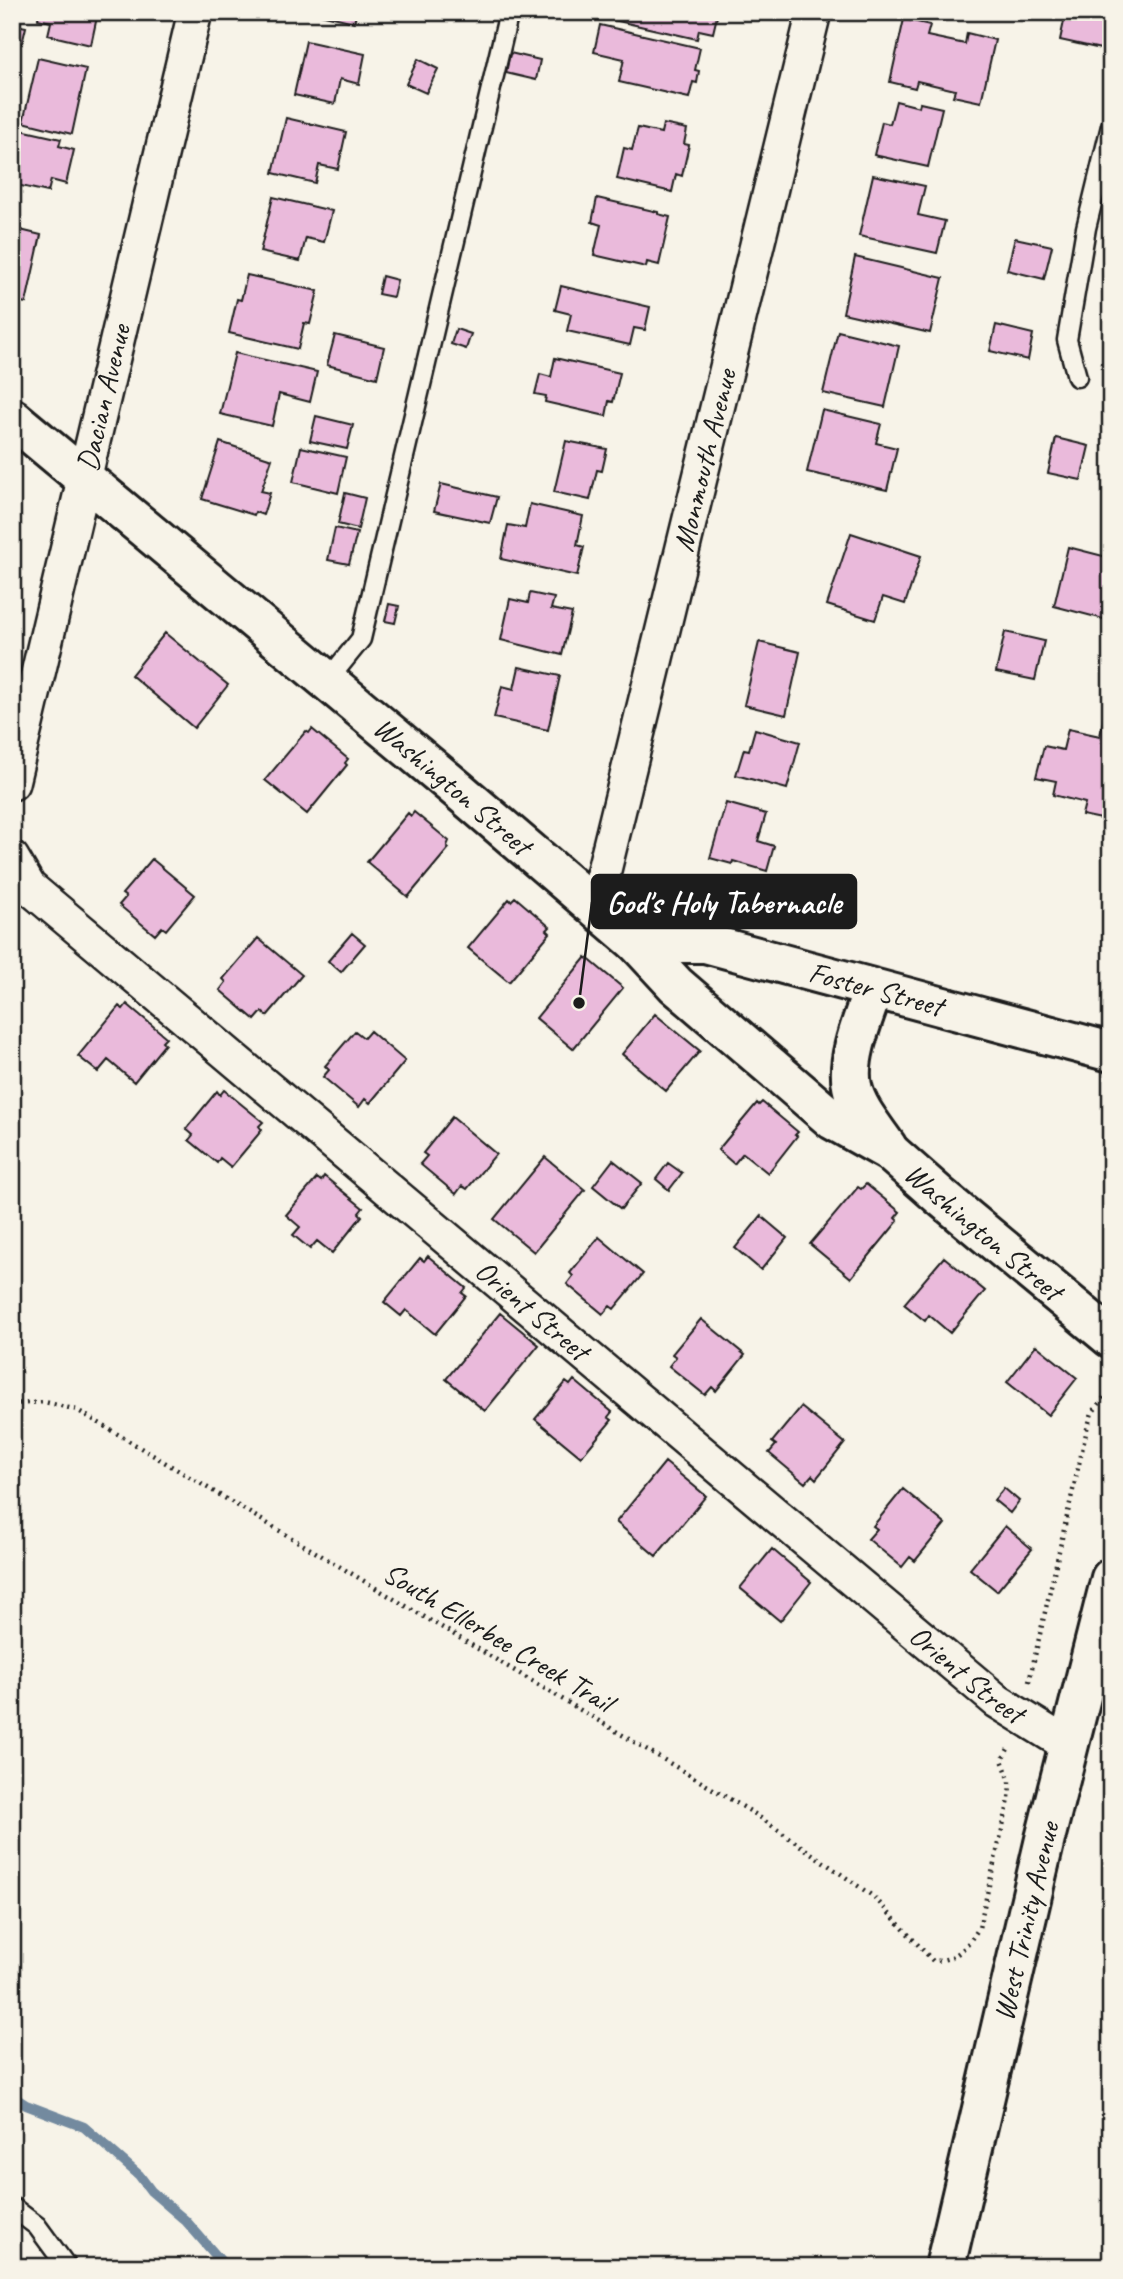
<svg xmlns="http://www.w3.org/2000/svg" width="1123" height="2279" viewBox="0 0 1123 2279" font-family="Caveat,sans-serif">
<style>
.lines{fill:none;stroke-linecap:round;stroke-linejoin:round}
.stream{stroke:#738a9f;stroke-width:10}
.building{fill:#eabadb;stroke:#1c1c1c;stroke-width:2}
.lane-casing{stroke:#1c1c1c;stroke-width:23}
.street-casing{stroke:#1c1c1c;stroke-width:38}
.secondary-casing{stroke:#1c1c1c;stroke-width:44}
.path{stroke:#1c1c1c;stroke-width:4.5;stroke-dasharray:2 5;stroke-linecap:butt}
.lane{stroke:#f7f3e8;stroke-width:18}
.street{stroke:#f7f3e8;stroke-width:33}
.secondary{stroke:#f7f3e8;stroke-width:38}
.labels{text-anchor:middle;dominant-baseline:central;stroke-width:6;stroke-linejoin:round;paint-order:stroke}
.street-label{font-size:30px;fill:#1c1c1c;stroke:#f7f3e8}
.leader{fill:none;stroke:#1c1c1c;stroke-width:2.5}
.callout-dot{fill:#1c1c1c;stroke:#f7f3e8;stroke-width:2.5}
.callout{fill:#1c1c1c;stroke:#1c1c1c;stroke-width:2.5}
.callout-label{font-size:32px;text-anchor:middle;font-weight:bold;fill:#fff}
</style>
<rect width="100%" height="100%" fill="#f7f3e8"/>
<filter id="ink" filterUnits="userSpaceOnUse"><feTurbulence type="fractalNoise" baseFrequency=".0143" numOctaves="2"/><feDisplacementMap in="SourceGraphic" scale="14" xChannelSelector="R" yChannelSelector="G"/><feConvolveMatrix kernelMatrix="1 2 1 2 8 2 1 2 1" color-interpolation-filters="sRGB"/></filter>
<g filter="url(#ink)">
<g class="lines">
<path class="stream" d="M12 2096 26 2105 84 2127 139 2175 151 2191 186 2221 226 2267"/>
</g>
<path class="building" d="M39 12H98L91 45 48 35 51 22 38 19Z
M312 12H357L354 22Z
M611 12H718L713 33 699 30 697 39 609 19Z
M1066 12H1079L1108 19 1101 49 1060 40Z
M904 19 930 25 927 36 965 44 967 33 995 40 981 102 953 96 955 90 917 81 915 88 890 82Z
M12 24 26 27 22 44 12 41Z
M600 25 700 48 695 70 699 71 697 83 693 82 689 98 619 82 624 59 594 52Z
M306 41 365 54 359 84 340 79 335 104 294 95Z
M510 53 540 60 536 80 506 73Z
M38 58 86 69 72 134 23 122Z
M418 59 438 69 426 93 406 84Z
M896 101 919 107 920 103 942 108 928 167 874 155 882 122 890 124Z
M286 118 346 132 338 169 319 165 315 183 273 173Z
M663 124 687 129 684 144 689 145 682 176 676 174 672 192 617 179 624 148 632 150 638 128 661 133Z
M12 128 61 139 59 146 74 150 66 184 51 180 48 192 12 184Z
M873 175 925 186 918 215 945 221 937 253 859 236Z
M273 197 332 211 324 242 306 238 300 261 260 252Z
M597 198 658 212V214L670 217 659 265 647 262 646 267 594 255 601 225 592 222Z
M12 228 41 235 26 303 12 300Z
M1015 238 1052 246 1044 279 1007 270Z
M855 257 943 278 930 333 843 313Z
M247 275 318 291 310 324 304 323 298 349 229 333 237 299 241 300Z
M382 276 397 280 393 297 378 294Z
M561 286 650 307 645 330 634 328 630 345 567 331 571 314 555 310Z
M996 325 1033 334 1028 360 990 351Z
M456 329 471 334 466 349 451 344Z
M838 331 899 346 885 407 823 393Z
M335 335 384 347 377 378 327 365Z
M235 353 317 372 310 402 279 394 272 426 220 414Z
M555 358 620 373 613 402 609 401 606 416 545 402 546 396 535 394 540 374 551 377Z
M822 410 881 424 876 443 897 448 887 490 807 472Z
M316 416 353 425 347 449 310 441Z
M1056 438 1089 446 1081 480 1048 473Z
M566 441 607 449 602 471 597 470 590 500 554 492Z
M220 442 272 459 261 491 270 493 263 515 255 512 254 515 202 499Z
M301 447 346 457 338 493 293 482Z
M441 484 497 497 490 523 434 511Z
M345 493 365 498 358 529 338 524Z
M530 504 583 516 577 545 584 547 577 576 501 559 508 525 525 528Z
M335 528 357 533 349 564 328 560Z
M851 533 921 556 905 604 883 597 875 620 827 605Z
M1068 547 1111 558V621L1054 606Z
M530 593 554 598 551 609 572 613 562 655 501 640 510 599 528 603Z
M389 604 399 606 395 623 385 621Z
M1005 632 1044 641 1035 680 996 672Z
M165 633 228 685 194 728 131 675Z
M759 642 800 652 786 715 744 705Z
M519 667 560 676 548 730 494 718 502 686 514 689Z
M1106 708 1111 709V821L1082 815 1085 803 1053 795 1056 781 1036 777 1044 746 1063 750 1068 729 1100 736Z
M312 729 348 759 345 763 347 765 307 814 265 780 306 731 309 733Z
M755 729 800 742 787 789 736 775 744 749 749 750Z
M726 803 766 814 758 841 774 846 767 871 733 861 732 864 710 858Z
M414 812 449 841 447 846 449 848 408 897 367 862 408 813 411 816Z
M152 859 195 895 166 930 162 927 155 935 119 905 126 897 122 894Z
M515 897 550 927 547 930 550 933 509 982 468 948 509 899 511 901Z
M352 933 365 944 341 972 328 961Z
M258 938 302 975 267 1016 262 1012 255 1020 220 990 226 982 223 979Z
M586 957 623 988 573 1049 536 1018Z
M127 1004 166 1037 162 1041 165 1044 134 1082 108 1060 98 1072 78 1056 119 1006 123 1009Z
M655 1014 700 1051 666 1091 622 1054Z
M355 1031 364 1038 370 1031 405 1061 370 1103 365 1099 359 1107 323 1077 329 1070 325 1066Z
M224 1090 263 1122 259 1126 262 1130 231 1167 220 1158 217 1163 189 1140 193 1135 186 1129 217 1091 220 1095Z
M762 1102 798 1132 795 1135 797 1136 768 1173 743 1153 734 1164 718 1150 757 1103 759 1105Z
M452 1117 496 1154 467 1189 462 1186 456 1194 420 1164 427 1156 423 1153Z
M545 1157 585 1190 534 1252 494 1219Z
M613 1160 642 1183 621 1209 593 1186Z
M668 1163 682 1173 669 1190 656 1179Z
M324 1176 363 1208 359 1213 362 1216 332 1253 317 1241 310 1249 293 1235 300 1227 286 1215 317 1178 321 1181Z
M866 1184 900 1212 895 1218 898 1221 851 1278 810 1244 858 1187 861 1189Z
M761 1216 787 1238 761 1270 735 1248Z
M599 1237 643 1274 614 1309 610 1306 603 1314 567 1284 573 1276 570 1273Z
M428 1256 466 1288 462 1293 466 1296 435 1334 406 1310 401 1316 384 1302 420 1258 424 1261Z
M944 1257 985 1291 950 1333 929 1315 925 1321 904 1304Z
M500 1313 539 1345 485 1411 446 1379Z
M701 1319 745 1355 716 1391 712 1387 705 1395 669 1366 676 1357 672 1354Z
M1036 1345 1077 1378 1048 1415 1007 1382Z
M574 1380 612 1412 608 1417 612 1420 581 1457 535 1419 566 1382 570 1385Z
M801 1407 845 1443 816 1479 812 1475 805 1483 769 1453 776 1445 772 1442Z
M665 1462 706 1496 656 1556 616 1522Z
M1004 1488 1019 1501 1010 1513 994 1500Z
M903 1489 945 1524 915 1561 910 1557 902 1567 868 1539 877 1529 873 1526Z
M1005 1526 1032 1549 997 1591 970 1569Z
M772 1549 811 1582 780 1621 740 1588Z"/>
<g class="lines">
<g class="lane-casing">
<path id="lane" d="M1077 377 1067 340 1086 228 1111 126
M327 681 361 639 509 12
M12 2207 37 2226 67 2267"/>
</g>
<g class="street-casing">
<g id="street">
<path id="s1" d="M12 783 195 12"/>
<path id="s2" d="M12 858 29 887 997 1701 1068 1745"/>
<path id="s3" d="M595 907 814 12"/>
</g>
</g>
<g class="secondary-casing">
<g id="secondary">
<path id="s4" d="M12 418 457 789 637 943 676 985 833 1120 890 1152 941 1197 1111 1338"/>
<path id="s5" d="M637 943H705L1111 1052"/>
<path d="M873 990C864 1017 846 1057 852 1086 856 1108 875 1129 887 1147"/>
<path id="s6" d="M945 2267 1045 1839 1111 1578"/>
</g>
</g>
<path class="path" d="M12 1404 45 1402 77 1410 755 1814 874 1897 933 1961C958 1960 966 1947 979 1928L1009 1800 1010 1781 1002 1760 1009 1747
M1029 1682 1087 1429 1092 1413 1111 1389"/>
<use href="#lane" class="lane"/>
<use href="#street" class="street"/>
<use href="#secondary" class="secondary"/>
</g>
</g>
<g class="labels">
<g class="street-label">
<text stroke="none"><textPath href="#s1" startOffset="396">Dacian Avenue</textPath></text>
<text stroke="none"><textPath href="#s3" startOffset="460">Monmouth Avenue</textPath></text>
<text stroke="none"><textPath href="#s4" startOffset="574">Washington Street</textPath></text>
<text stroke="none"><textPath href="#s5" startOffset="245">Foster Street</textPath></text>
<text stroke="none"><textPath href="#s4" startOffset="1269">Washington Street</textPath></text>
<text stroke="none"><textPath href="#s2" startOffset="691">Orient Street</textPath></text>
<text transform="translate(498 1637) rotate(31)">South Ellerbee Creek Trail</text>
<text stroke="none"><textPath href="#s2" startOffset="1258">Orient Street</textPath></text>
<text stroke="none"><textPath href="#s6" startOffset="355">West Trinity Avenue</textPath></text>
</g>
</g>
<path class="leader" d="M579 1003L592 902"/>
<circle class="callout-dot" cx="579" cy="1003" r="7"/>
<rect class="callout" x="592" y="875" width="264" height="53" rx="7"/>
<g class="callout-label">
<text x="724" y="913">God's Holy Tabernacle</text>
</g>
<rect width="1123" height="2279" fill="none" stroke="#f7f3e8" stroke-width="42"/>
<rect x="21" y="21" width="1081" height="2237" fill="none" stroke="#1c1c1c" stroke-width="2.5" filter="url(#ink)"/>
</svg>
